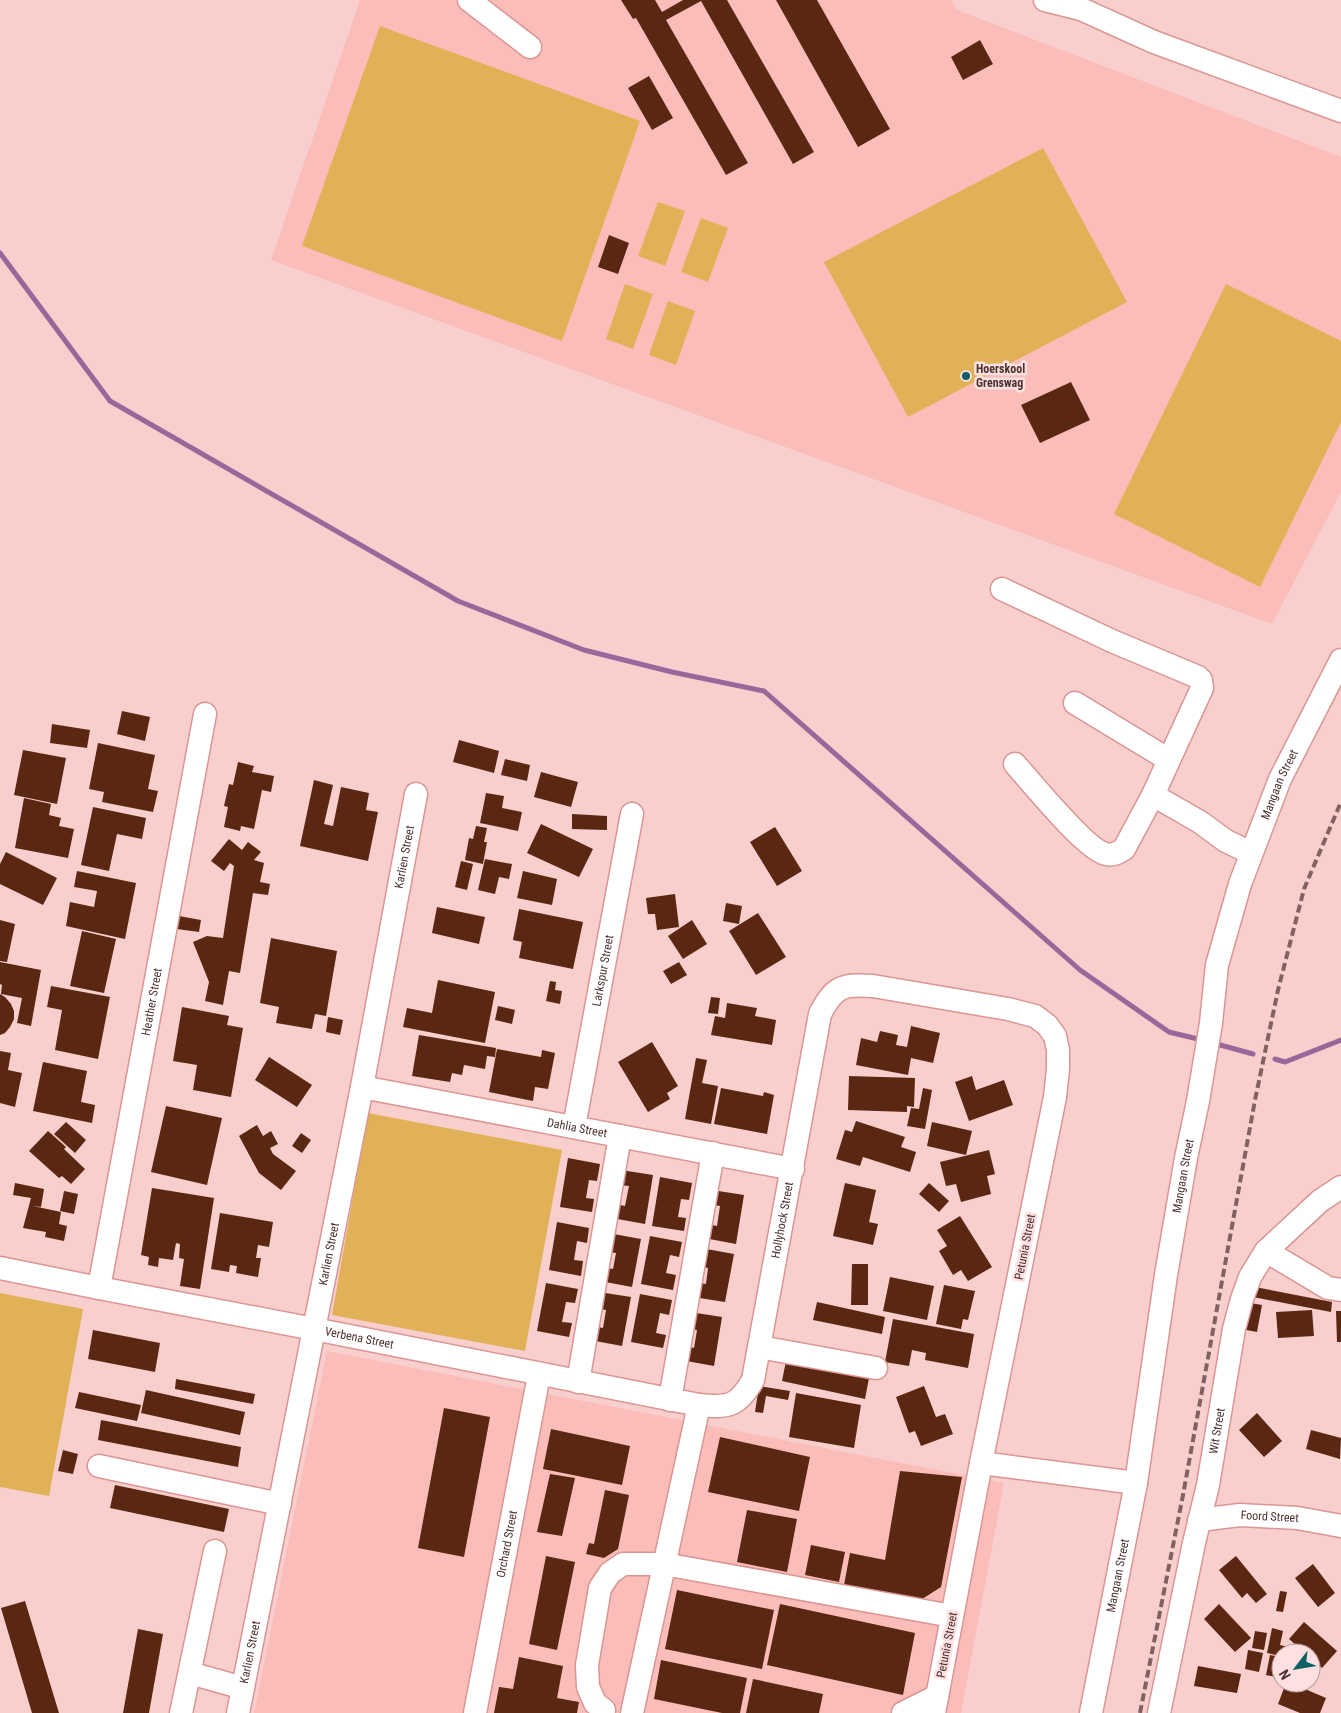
<svg xmlns="http://www.w3.org/2000/svg" width="1341" height="1713" viewBox="0 0 1341 1713" font-family="'Roboto Condensed',sans-serif">
<style>
.built{fill:#fbbdba}
.green{fill:#e0b156}
.lines{fill:none;stroke-linecap:round;stroke-linejoin:round}
.stream{stroke:#9b669a;stroke-width:5}
.building{fill:#592712}
.minor-casing{stroke:#d99694;stroke-width:25}
.minor{stroke:#fff;stroke-width:22}
.rail{stroke:#826260;stroke-width:4;stroke-dasharray:8 4;stroke-linecap:butt}
.poi-dot{fill:#106166;stroke:#fde0df;stroke-width:2}
.labels{text-anchor:middle;dominant-baseline:central;stroke-width:5;stroke-linejoin:round;paint-order:stroke}
.poi-label{font-size:12px;font-weight:bold;fill:#4d3130;stroke:#fde0df;text-anchor:start}
.street-label{font-size:12px;fill:#4d3130;stroke:#fde0df}
</style>
<rect width="100%" height="100%" fill="#f9cfcd"/>
<path class="built" d="M360 0H952L957 10 1341 157V492L1272 624 271 260Z
M327 1351 1004 1483 961 1713H254Z"/>
<path class="green" d="M380 26 640 121 562 341 302 246Z
M1043 148 1127 302 908 417 824 262Z
M658 202 685 211 665 266 638 256Z
M701 218 728 228 708 282 681 272Z
M625 284 653 294 633 349 606 339Z
M1226 284 1341 341V422L1260 587 1114 514Z
M668 301 695 311 676 365 649 355Z
M368 1113 562 1150 525 1351 332 1315Z
M0 1293 83 1309 49 1496 0 1487Z"/>
<g class="lines">
<path class="stream" d="M0 253 110 401 458 601 584 650 672 672 764 691 1080 970 1169 1032 1202 1040
M1213 1043 1253 1054
M1275 1059 1285 1062 1341 1040"/>
</g>
<path class="building" d="M621 0H655L662 12 683 0H727L814 152 793 164 701 1 666 20 748 163 726 175 636 18 633 19Z
M776 0H817L890 129 858 147Z
M980 40 993 64 963 80 951 57Z
M649 76 673 118 652 130 628 88Z
M609 235 629 243 618 274 598 267Z
M1071 382 1090 420 1040 443 1021 405Z
M122 711 150 717 145 741 117 734Z
M52 724 90 730 87 748 50 743Z
M459 740 499 751 494 773 453 762Z
M98 743 155 755 148 789 158 791 153 812 102 802 104 792 89 789Z
M23 750 66 758 57 804 14 795Z
M505 759 530 765 527 781 501 775Z
M238 762 254 766 252 772 274 776 271 792 262 790 254 829 241 826 240 831 224 827 228 807 224 806 229 784 233 785Z
M541 772 578 782 571 807 534 797Z
M314 780 333 785 324 824 333 826 341 787 369 793 366 810 378 812 368 861 300 846Z
M486 793 504 796 502 808 522 812 518 831 480 823Z
M24 798 51 804 49 815 61 818 59 826 74 829 68 858 15 848Z
M93 807 146 818 142 839 117 834 109 871 81 865Z
M572 814 607 816V830L572 829Z
M541 824 593 849 579 877 527 853Z
M476 826 487 828 484 842H487L483 864 465 860 469 838 473 839Z
M775 827 802 871 777 886 750 842Z
M229 839 242 850 248 842 261 852 254 860 264 863 260 882 270 884 268 895 253 893 240 973 229 971 223 1005 205 1001 209 982 193 942 207 936 223 938 234 866 230 863 224 871 211 861Z
M6 852 57 878 43 905 0 884V864Z
M485 859 512 864 509 879 499 877 495 894 478 890Z
M461 861 473 864 467 890 455 887Z
M77 871 136 883 125 939 66 926 70 902 94 907 97 891 74 887Z
M523 871 557 879 552 905 517 898Z
M675 894 679 927 657 930 655 914H648L646 898Z
M726 903 742 906 739 924 723 921Z
M437 907 485 917 479 944 432 933Z
M519 909 583 922 573 969 519 958 522 942 513 940Z
M758 913 786 957 756 975 729 931Z
M179 916 201 920 199 932 177 929Z
M0 920 15 924 7 962 0 961Z
M692 920 707 944 683 959 668 936Z
M82 931 116 939 104 993 70 986Z
M271 938 337 951 326 1016 315 1014 312 1029 276 1023 279 1007 260 1003Z
M0 962 41 970 31 1026 17 1023 22 998 1 994 2 985 0 984Z
M679 962 687 975 671 984 663 971Z
M438 980 495 992 485 1043 403 1027 407 1008 432 1013Z
M550 981 556 982 555 990 562 991 560 1004 546 1001Z
M51 986 110 997 98 1059 55 1050 62 1010 47 1007Z
M0 994 5 997 11 1004 14 1011V1019L10 1027 5 1033 0 1035Z
M711 997 720 998 718 1014 708 1013Z
M727 1003 757 1008 755 1016 776 1020 772 1045 711 1035 715 1016 725 1018Z
M498 1006 515 1010 512 1024 495 1020Z
M182 1007 229 1016 227 1025 243 1028 231 1097 193 1090 197 1065 173 1061Z
M328 1017 343 1020 340 1035 326 1032Z
M911 1026 940 1033 933 1063 911 1058 908 1075 856 1065 861 1038 877 1042 880 1031 898 1035 896 1045 907 1047Z
M419 1035 496 1048 495 1057 487 1056 485 1069 464 1065 462 1075 452 1073 450 1082 412 1076Z
M652 1042 678 1086 667 1093 670 1099 648 1112 618 1062Z
M497 1049 541 1057 542 1050 555 1053 548 1089 535 1087 533 1101 489 1092Z
M0 1051 11 1053 8 1070 22 1073 15 1107 0 1103Z
M269 1057 312 1085 297 1107 255 1080Z
M696 1058 707 1060 702 1083 718 1086 711 1124 685 1119Z
M43 1062 87 1071 81 1102 95 1105 92 1123 33 1111Z
M849 1076 915 1078 914 1107 907 1106V1112L848 1110Z
M972 1076 976 1090 1004 1080 1013 1105 969 1121 955 1082Z
M721 1088 763 1096 764 1092 774 1095 767 1134 714 1124Z
M923 1088 932 1090 925 1129 907 1126 911 1108 919 1109Z
M166 1106 222 1118 207 1185 151 1172Z
M856 1121 905 1137 901 1147 916 1152 910 1172 863 1157 860 1166 836 1159 845 1130 852 1132Z
M66 1122 86 1140 75 1153 54 1134Z
M932 1122 972 1131 966 1155 927 1146Z
M257 1125 263 1136 271 1131 278 1144 270 1148 273 1154 296 1171 281 1190 259 1173 239 1136Z
M48 1131 66 1147 64 1149 85 1169 71 1184 62 1176 59 1178 29 1151Z
M301 1133 311 1140 302 1153 292 1146Z
M989 1150 995 1174 987 1176 991 1194 961 1202 956 1184 946 1186 940 1162Z
M568 1158 600 1164 597 1181 589 1180 586 1198 594 1199 592 1212 560 1207Z
M621 1170 653 1175 645 1224 612 1218 615 1204 625 1206 629 1186 618 1185Z
M660 1177 692 1183 689 1200 681 1199 678 1217 686 1218 684 1231 652 1226Z
M15 1183 44 1189 41 1207 33 1206 61 1212 59 1224 67 1226 64 1241 45 1237 46 1232 23 1228 31 1198 13 1195Z
M845 1183 876 1190 869 1222 878 1224 873 1245 833 1236Z
M929 1183 949 1201 939 1212 919 1194Z
M152 1188 214 1198 200 1289 180 1286 184 1259 179 1258 180 1244 176 1243 173 1260 159 1258 158 1267 148 1265 149 1257 141 1255Z
M712 1190 744 1195 736 1244 704 1238 706 1224 717 1226 720 1206 709 1204Z
M64 1191 78 1194 74 1214 60 1211Z
M220 1213 273 1222 269 1247 258 1245 256 1258H261L258 1277 236 1273 237 1266 230 1265 229 1272 211 1269Z
M960 1216 992 1267 968 1281 961 1270 953 1275 939 1251 947 1246 937 1230Z
M557 1222 589 1228 587 1243 577 1241 574 1260 583 1261 581 1276 549 1270Z
M608 1233 641 1239 632 1287 600 1281 602 1267 613 1269 616 1253 605 1251Z
M650 1236 682 1242 679 1257 670 1255 666 1273 676 1275 673 1290 641 1284Z
M701 1248 734 1254 725 1302 693 1297 695 1282 706 1284 708 1268 698 1266Z
M852 1264H868V1305H851Z
M890 1277 934 1286 927 1320 883 1311Z
M546 1283 578 1289 575 1303 566 1302 562 1322 572 1323 569 1337 537 1331Z
M944 1285 975 1291 968 1320 963 1319 961 1329 936 1324Z
M1255 1287 1332 1302 1331 1312 1253 1297Z
M599 1292 631 1297 622 1346 590 1340 593 1326 603 1328 606 1310 596 1308Z
M640 1294 672 1300 669 1315 660 1313 656 1333 666 1335 663 1348 631 1342Z
M817 1302 885 1317 882 1334 813 1320Z
M1245 1302 1262 1305 1257 1332 1241 1329Z
M1312 1310 1314 1336 1278 1338 1276 1312Z
M1336 1311H1341V1342H1337Z
M690 1312 722 1317 714 1366 681 1360 684 1346 694 1348 697 1330 687 1328Z
M893 1319 974 1334 968 1368 925 1360 926 1353 912 1350 909 1366 885 1362Z
M93 1330 160 1343 155 1372 88 1359Z
M787 1356 870 1373 865 1399 782 1381Z
M176 1379 255 1394 253 1404 175 1389Z
M759 1386 790 1391 788 1400 766 1396 763 1413 755 1412Z
M924 1386 936 1417 945 1414 953 1434 921 1446 915 1431 909 1433 896 1397Z
M146 1390 245 1412 240 1435 141 1413Z
M79 1392 141 1405 137 1421 75 1408Z
M796 1393 861 1405 854 1448 789 1437Z
M444 1408 490 1417 464 1557 418 1548Z
M1257 1413 1282 1441 1264 1457 1239 1430Z
M101 1420 241 1447 238 1467 98 1440Z
M551 1429 630 1446 622 1485 543 1469Z
M1311 1430 1341 1438 1340 1459 1306 1449Z
M720 1437 810 1457 799 1511 708 1492Z
M63 1450 78 1454 73 1474 58 1471Z
M900 1471 962 1477 941 1587 919 1601 844 1585 850 1553 885 1560Z
M550 1474 575 1478 562 1536 537 1532Z
M115 1485 229 1509 224 1532 110 1508Z
M605 1490 629 1495 618 1549 604 1558 586 1554 589 1543 594 1544Z
M747 1510 797 1519 787 1572 737 1562Z
M811 1545 845 1552 839 1582 805 1575Z
M546 1556 575 1562 557 1650 529 1644Z
M1236 1556 1267 1594 1256 1603 1247 1593 1242 1598 1219 1570Z
M1313 1564 1335 1593 1318 1607 1295 1578Z
M677 1590 774 1610 762 1669 665 1649Z
M1280 1591 1287 1592 1283 1612 1276 1611Z
M25 1601 59 1713H32L1 1608Z
M780 1604 915 1633 903 1695 767 1665Z
M1219 1604 1251 1638 1235 1652 1204 1619Z
M1304 1622 1337 1651 1322 1668 1311 1659V1653H1305L1289 1639Z
M1272 1628 1283 1631 1280 1645 1289 1647 1288 1653H1281V1656L1267 1653Z
M138 1629 163 1634 149 1713H123Z
M1255 1631 1267 1633 1264 1650 1252 1648Z
M1248 1650 1263 1653 1259 1672 1245 1669Z
M1270 1655 1281 1657V1678L1266 1675Z
M519 1657 563 1666 557 1698 579 1702 577 1713H494L499 1687 513 1689Z
M661 1660 747 1678 740 1713H722L654 1699Z
M1198 1666 1241 1674 1237 1693 1194 1686Z
M753 1679 823 1694 819 1713H746Z
M1286 1683H1291L1326 1698 1320 1713H1300L1278 1704Z"/>
<g class="lines">
<g class="minor-casing">
<g id="minor">
<path d="M469 0 530 47"/>
<path d="M1045 0 1081 9 1154 42 1341 111"/>
<path d="M1002 589 1112 641 1198 677 1201 680 1202 688 1153 795 1124 849C1119 852 1113 856 1106 854 1087 851 1031 782 1015 764"/>
<path d="M1075 703 1169 760"/>
<path d="M1153 795 1200 822 1226 841 1251 853"/>
<path id="s1" d="M362 1087 793 1169"/>
<path id="s2" d="M574 1127 632 814"/>
<path d="M1266 1251 1328 1288 1341 1290"/>
<path id="s3" d="M0 1268 99 1288 314 1329 699 1405C729 1408 738 1406 753 1380L820 1014C834 986 843 984 873 986L1008 1009 1035 1016 1047 1025 1055 1036 1058 1050V1069L1055 1097 981 1463 934 1713"/>
<path id="s4" d="M99 1288 205 714"/>
<path d="M759 1347 876 1368"/>
<path d="M578 1382 620 1136"/>
<path d="M670 1400 713 1153"/>
<path d="M981 1463 1136 1483"/>
<path d="M99 1466 280 1504"/>
<path id="s5" d="M1199 1520 1240 1515 1297 1518 1341 1526"/>
<path d="M190 1673 243 1688"/>
<path d="M604 1710 595 1703 588 1687 587 1665 600 1588 610 1573 623 1564H664L952 1616"/>
<path d="M181 1713 215 1551"/>
<path id="s6" d="M238 1713 362 1087 416 794"/>
<path id="s7" d="M475 1713 539 1375"/>
<path d="M632 1713 699 1405"/>
<path d="M903 1713 937 1696"/>
<path id="s8" d="M1091 1713 1136 1483 1166 1275 1186 1158 1198 1101 1211 1023 1217 965 1240 884 1280 779 1341 660"/>
<path id="s9" d="M1159 1713 1194 1543 1208 1485 1234 1329 1242 1299 1250 1277 1266 1251 1320 1201 1341 1187"/>
</g>
</g>
<use href="#minor" class="minor"/>
<path class="rail" d="M1140 1713 1183 1495 1255 1100 1278 990 1304 889 1341 802"/>
</g>
<circle class="poi-dot" cx="966" cy="376" r="5"/>
<g class="labels">
<g class="poi-label">
<text x="976" y="369">Hoerskool<tspan x="976" dy="14">Grenswag</tspan></text>
</g>
<g class="street-label">
<text stroke="none"><textPath href="#s8" startOffset="950">Mangaan Street</textPath></text>
<text stroke="none"><textPath href="#s6" startOffset="872">Karlien Street</textPath></text>
<text stroke="none"><textPath href="#s2" startOffset="159">Larkspur Street</textPath></text>
<text stroke="none"><textPath href="#s4" startOffset="291">Heather Street</textPath></text>
<text stroke="none"><textPath href="#s1" startOffset="219">Dahlia Street</textPath></text>
<text stroke="none"><textPath href="#s8" startOffset="545">Mangaan Street</textPath></text>
<text stroke="none"><textPath href="#s3" startOffset="940">Hollyhock Street</textPath></text>
<text transform="translate(1025 1247) rotate(-79)">Petunia Street</text>
<text stroke="none"><textPath href="#s6" startOffset="468">Karlien Street</textPath></text>
<text stroke="none"><textPath href="#s3" startOffset="366">Verbena Street</textPath></text>
<text stroke="none"><textPath href="#s9" startOffset="288">Wit Street</textPath></text>
<text stroke="none"><textPath href="#s5" startOffset="71">Foord Street</textPath></text>
<text stroke="none"><textPath href="#s7" startOffset="172">Orchard Street</textPath></text>
<text stroke="none"><textPath href="#s8" startOffset="140">Mangaan Street</textPath></text>
<text transform="translate(947 1645) rotate(-79)">Petunia Street</text>
<text stroke="none"><textPath href="#s6" startOffset="62">Karlien Street</textPath></text>
</g>
</g>
<g transform="translate(1296 1668) rotate(239)"><circle r="24" fill="#fde0df" stroke="#b79a99"/>
<path d="M0-4L9 19L0 12L-9 19Z" fill="#106166"/>
<text y="-8" font-size="14" font-weight="bold" text-anchor="middle" fill="#4d3130">N</text>
</g>
</svg>
